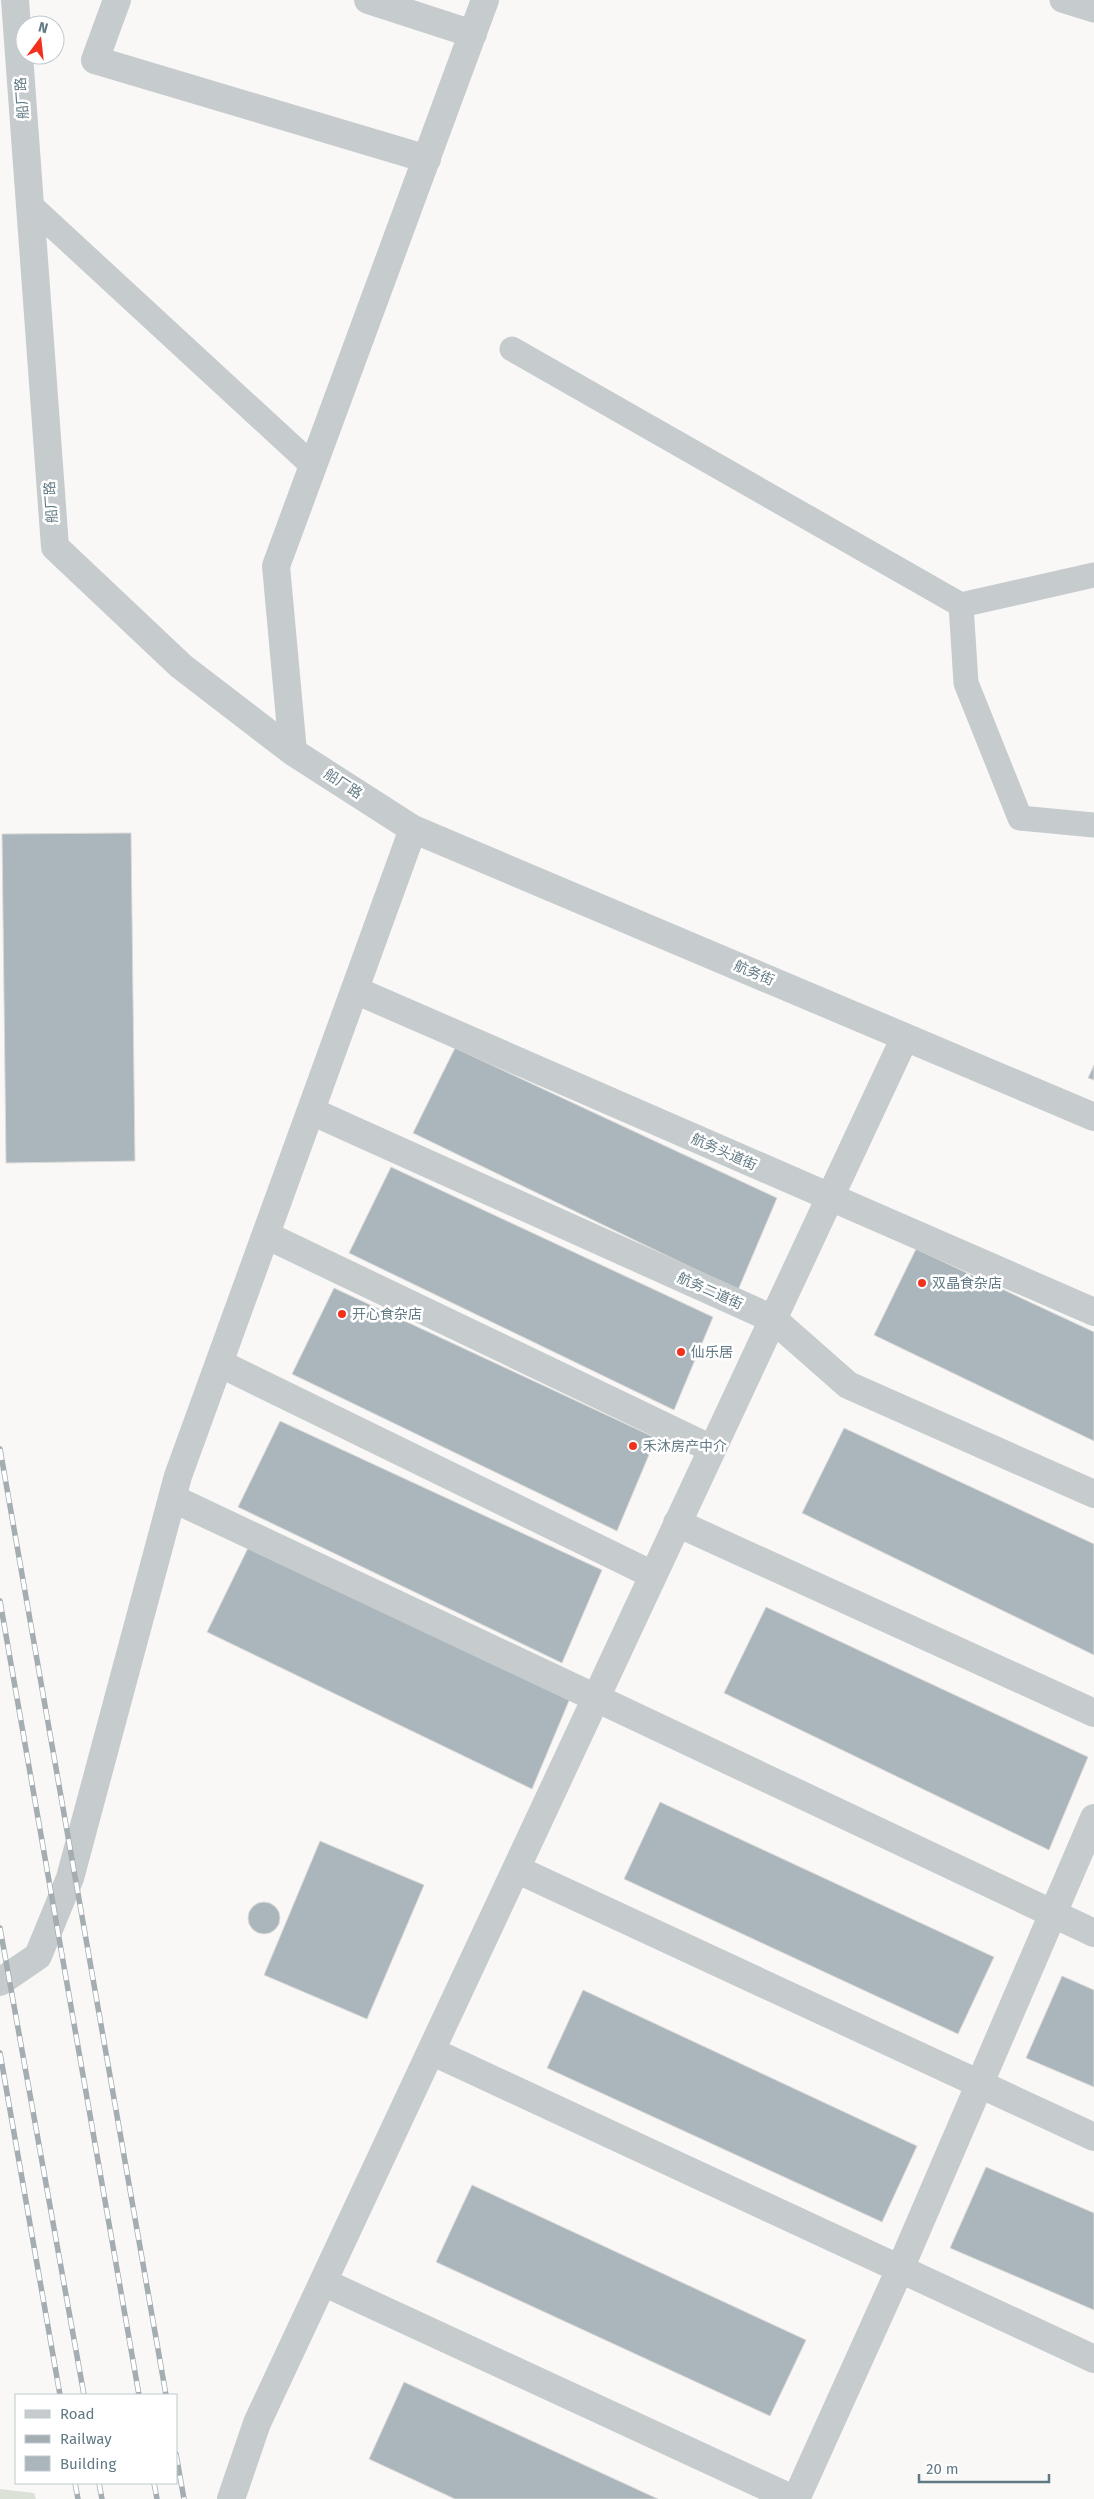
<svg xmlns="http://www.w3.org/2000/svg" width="1094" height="2499" viewBox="0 0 1094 2499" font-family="'Fira Sans','Noto Sans SC',sans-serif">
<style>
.green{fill:#dbe1d7}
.building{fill:#aab6bb;stroke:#dbdad8}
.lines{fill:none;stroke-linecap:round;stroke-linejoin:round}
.service{stroke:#c6cbce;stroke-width:25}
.minor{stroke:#c6cbce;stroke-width:28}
.rail-casing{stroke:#a4adb2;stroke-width:5.5}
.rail{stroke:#fff;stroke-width:4;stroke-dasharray:11;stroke-linecap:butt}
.poi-dot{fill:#f2311d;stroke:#fff;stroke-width:2}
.labels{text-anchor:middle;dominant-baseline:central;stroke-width:5;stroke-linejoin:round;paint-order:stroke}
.street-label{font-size:14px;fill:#617984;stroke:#fff}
.poi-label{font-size:14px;fill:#617984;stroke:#fff;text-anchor:start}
</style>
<rect width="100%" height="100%" fill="#f9f8f6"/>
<path class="green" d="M0 2489 34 2493 36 2499H0Z"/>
<path class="building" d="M131 833 135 1161 6 1163 2 834Z
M455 1048 777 1198 738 1290 413 1133Z
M1094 1065V1080L1088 1078Z
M391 1167 713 1317 674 1410 349 1253Z
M916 1249 1094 1332V1441L874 1335Z
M334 1288 656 1438 617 1531 292 1374Z
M280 1421 602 1570 562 1663 238 1507Z
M844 1428 1094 1544V1655L802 1513Z
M249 1546 571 1696 532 1789 207 1632Z
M766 1607 1088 1757 1049 1850 724 1693Z
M660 1802 994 1957 958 2034 624 1879Z
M320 1841 424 1885 367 2019 264 1975Z
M248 1918a16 16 0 1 1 32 0a16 16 0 1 1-32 0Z
M1062 1976 1094 1990V2087L1026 2058Z
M583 1990 917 2146 882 2222 547 2068Z
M986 2167 1094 2213V2310L950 2248Z
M472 2185 806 2340 770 2416 436 2262Z
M404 2382 658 2499H455L369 2459Z"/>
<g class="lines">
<path class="service" d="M1062 0 1094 10
M30 205 313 466
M512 349 961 605 1094 575
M961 605 966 683 1020 818 1094 825"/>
<path class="minor" d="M15 0 55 547 181 666 293 752 413 829 1094 1117
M117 0 95 60 427 159
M368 0 473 34
M293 752 276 566 485 0
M355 990 1094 1312
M311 1111 773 1319 848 1385 1094 1494
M266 1235 712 1449
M219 1363 653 1575
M172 1498 1094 1933
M677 1523 1094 1713
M516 1869 1094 2137
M0 1982 38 1956 70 1878 178 1476 413 829
M431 2051 1094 2359
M323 2282 793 2499
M231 2499 257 2423 905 1037
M796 2499 900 2269 1094 1818"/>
<g class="rail-casing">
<path id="rail" d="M0 1449 166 2395
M0 1601 139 2395
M0 1928 84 2395
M0 2053 60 2395
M176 2454 184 2499
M75 2483 78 2499
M99 2483 102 2499
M154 2483 157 2499"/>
</g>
<use href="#rail" class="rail"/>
</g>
<g class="poi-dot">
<circle cx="922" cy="1283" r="5"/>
<circle cx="342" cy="1314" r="5"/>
<circle cx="681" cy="1352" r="5"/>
<circle cx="633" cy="1446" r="5"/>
</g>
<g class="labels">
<g class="street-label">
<text transform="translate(22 98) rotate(-94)">船厂路</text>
<text transform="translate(51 502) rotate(-94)">船厂路</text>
<text transform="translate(343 784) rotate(33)">船厂路</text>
<text transform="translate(754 973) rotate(23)">航务街</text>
<text transform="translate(724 1152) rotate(24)">航务头道街</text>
<text transform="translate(710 1291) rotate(24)">航务二道街</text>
</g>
<g class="poi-label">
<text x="932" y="1283">双晶食杂店</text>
<text x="352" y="1314">开心食杂店</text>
<text x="691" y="1352">仙乐居</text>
<text x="643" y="1446">禾沐房产中介</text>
</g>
</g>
<rect x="15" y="2394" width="162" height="90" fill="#ffffff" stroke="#c0c9ce"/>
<rect x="25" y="2410" width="25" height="8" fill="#c6cbce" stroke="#c0c9ce"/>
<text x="60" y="2419" font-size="15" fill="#617984">Road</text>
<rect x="25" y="2435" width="25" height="8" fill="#a4adb2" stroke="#c0c9ce"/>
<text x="60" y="2444" font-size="15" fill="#617984">Railway</text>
<rect x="25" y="2456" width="25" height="15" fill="#aab6bb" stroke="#c0c9ce"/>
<text x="60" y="2469" font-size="15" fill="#617984">Building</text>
<g transform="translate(40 40) rotate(15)"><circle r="24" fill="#ffffff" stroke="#c0c9ce"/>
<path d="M0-4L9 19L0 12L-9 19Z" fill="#f2311d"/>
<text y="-8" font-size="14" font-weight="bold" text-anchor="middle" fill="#617984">N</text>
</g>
<path d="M919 2474v8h130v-8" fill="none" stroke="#617984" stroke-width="2.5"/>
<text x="926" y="2474" font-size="15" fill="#617984" stroke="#ffffff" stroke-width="4" paint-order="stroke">20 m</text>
</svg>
